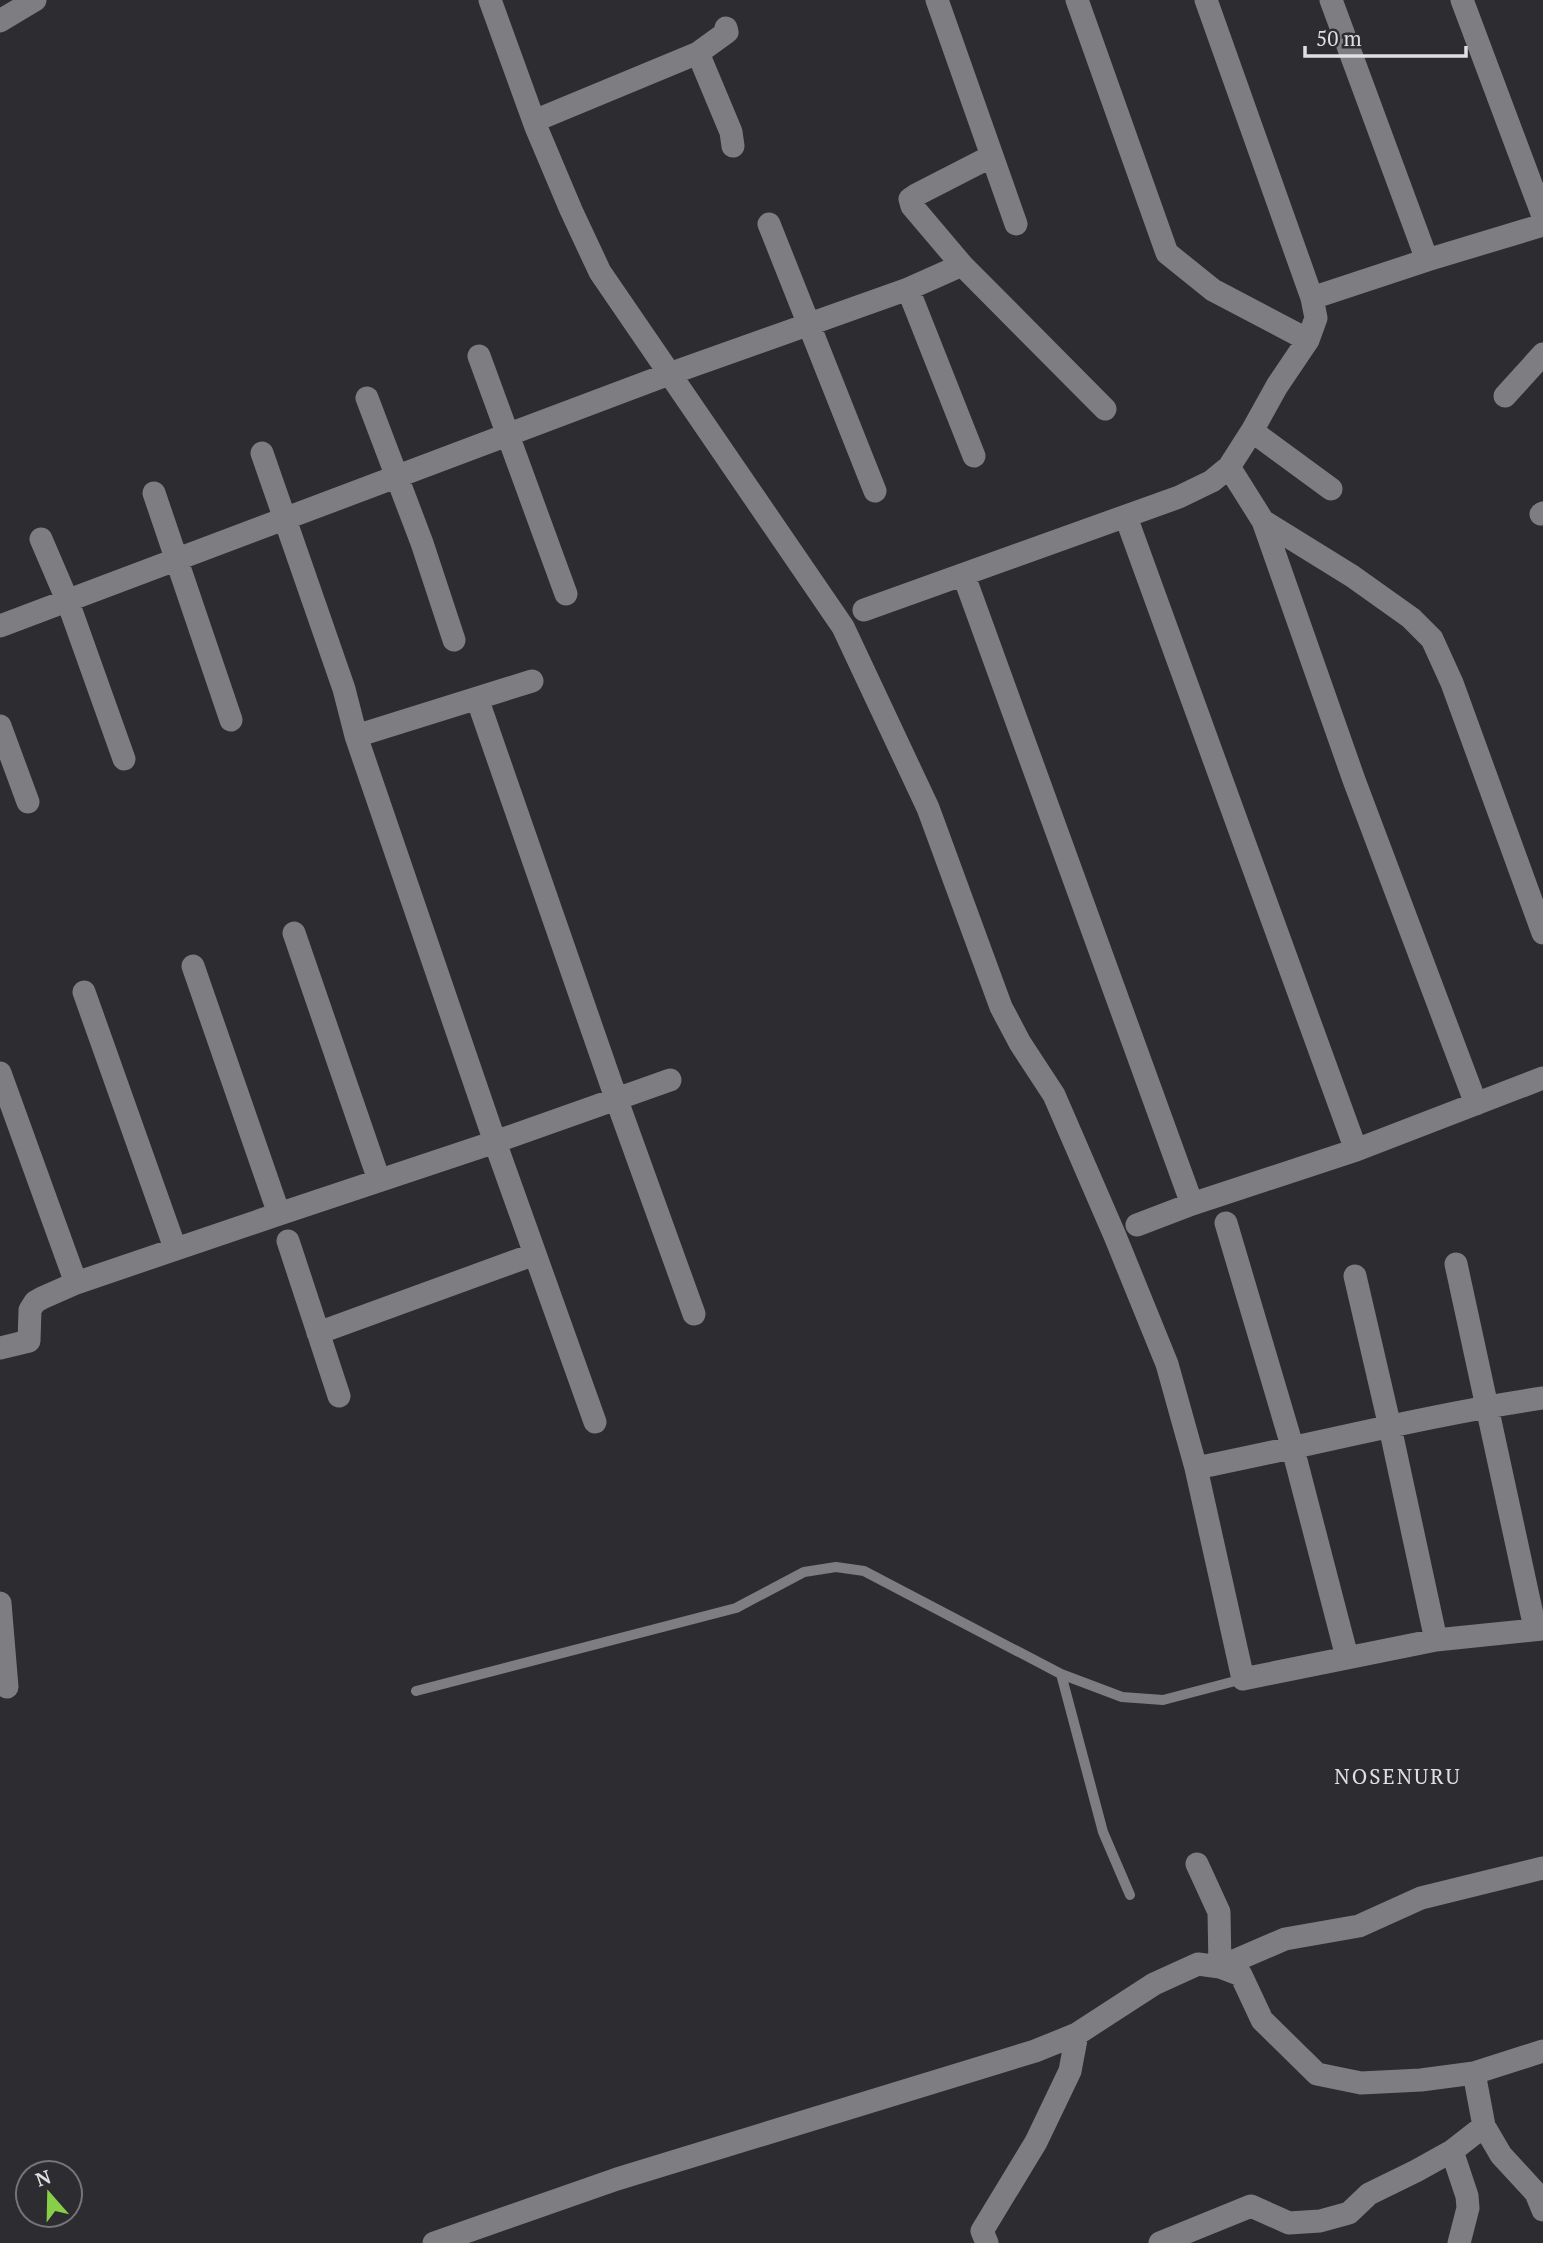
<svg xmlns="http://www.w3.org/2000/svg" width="1543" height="2243" viewBox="0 0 1543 2243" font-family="'PT Serif',serif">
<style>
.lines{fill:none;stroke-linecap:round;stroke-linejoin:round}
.service{stroke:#7e7d82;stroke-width:10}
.minor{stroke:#7e7d82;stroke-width:23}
.labels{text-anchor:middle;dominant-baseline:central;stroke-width:5;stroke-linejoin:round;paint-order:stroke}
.quarter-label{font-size:21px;letter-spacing:2px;fill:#e0dfe2;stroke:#2d2c31}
</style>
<rect width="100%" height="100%" fill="#2d2c31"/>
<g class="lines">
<path class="service" d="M1061 1674 1103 1832 1130 1895
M416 1691 736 1608 804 1572 836 1567 864 1571 1061 1674 1122 1697 1163 1700 1243 1679"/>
<path class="minor" d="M490 0 536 127 571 210 600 272 843 627 928 808 1001 1007 1020 1043 1054 1095 1115 1236 1167 1364 1196 1468 1243 1679 1436 1640 1543 1629
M937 0 1016 224
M1077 0 1167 253 1213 290 1308 340
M1206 0 1312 298
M1331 0 1427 260
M1462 0 1543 216
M0 21 35 0
M698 53 731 132 733 146
M534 121 698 53 727 32 726 28
M992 156 916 195 910 199 912 206 962 265 1105 409
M769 224 875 491
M908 289 974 456
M479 356 566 594
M1505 396 1543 354
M367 398 422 543 454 640
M1252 431 1331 489
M262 453 344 689 356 736 495 1142 595 1422
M1229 467 1263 521 1354 780 1476 1104
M154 493 231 720
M1541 514 1543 513
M1126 517 1356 1150
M1263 521 1352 576 1411 618 1432 639 1452 683 1543 933
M41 539 68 602 124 759
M964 576 1192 1204
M864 610 1179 497 1212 481 1229 467 1252 431 1277 386 1308 340 1316 318 1312 298 1427 260 1543 225
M0 626 669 374 908 289 962 265
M477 698 616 1098 694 1314
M0 726 28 802
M356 736 532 681
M294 933 379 1180
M193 966 279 1214 495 1142 670 1080
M84 992 175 1248
M0 1073 76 1283
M1226 1223 1293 1449 1347 1657
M1137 1225 1192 1204 1356 1150 1543 1078
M288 1241 339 1396
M1456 1264 1535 1628
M1355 1276 1390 1427 1436 1640
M318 1333 535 1254
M0 1348 29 1341 30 1310 35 1302 42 1298 76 1283 279 1214
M1196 1468C1312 1445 1426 1415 1543 1398
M0 1603 7 1687
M1197 1864 1219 1912 1220 1967 1285 1939 1359 1926 1421 1898 1543 1868
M1484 2126 1501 2155 1536 2193 1543 2210
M1452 2151 1467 2196 1468 2208 1459 2243
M434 2243 617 2179 1035 2051 1077 2034 1154 1984 1198 1964 1220 1967 1241 1975 1262 2020 1317 2074 1361 2083 1421 2080 1474 2073 1543 2051
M987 2243 982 2231 1036 2142 1070 2071 1077 2034
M1160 2243 1251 2206 1289 2223 1320 2221 1349 2213 1369 2194 1416 2171 1452 2151 1484 2126 1474 2073"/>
</g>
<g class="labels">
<g class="quarter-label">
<text x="1398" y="1776">NOSENURU</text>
</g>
</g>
<g transform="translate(49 2194) rotate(340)"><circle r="33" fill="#2d2c31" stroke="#757478" stroke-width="2"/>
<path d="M0-5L12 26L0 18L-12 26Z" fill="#88cf49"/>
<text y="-10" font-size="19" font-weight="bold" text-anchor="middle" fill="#e0dfe2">N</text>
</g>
<path d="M1305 46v10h161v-10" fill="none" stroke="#e0dfe2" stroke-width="3.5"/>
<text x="1316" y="46" font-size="21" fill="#e0dfe2" stroke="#2d2c31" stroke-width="5" paint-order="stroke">50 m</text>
</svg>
